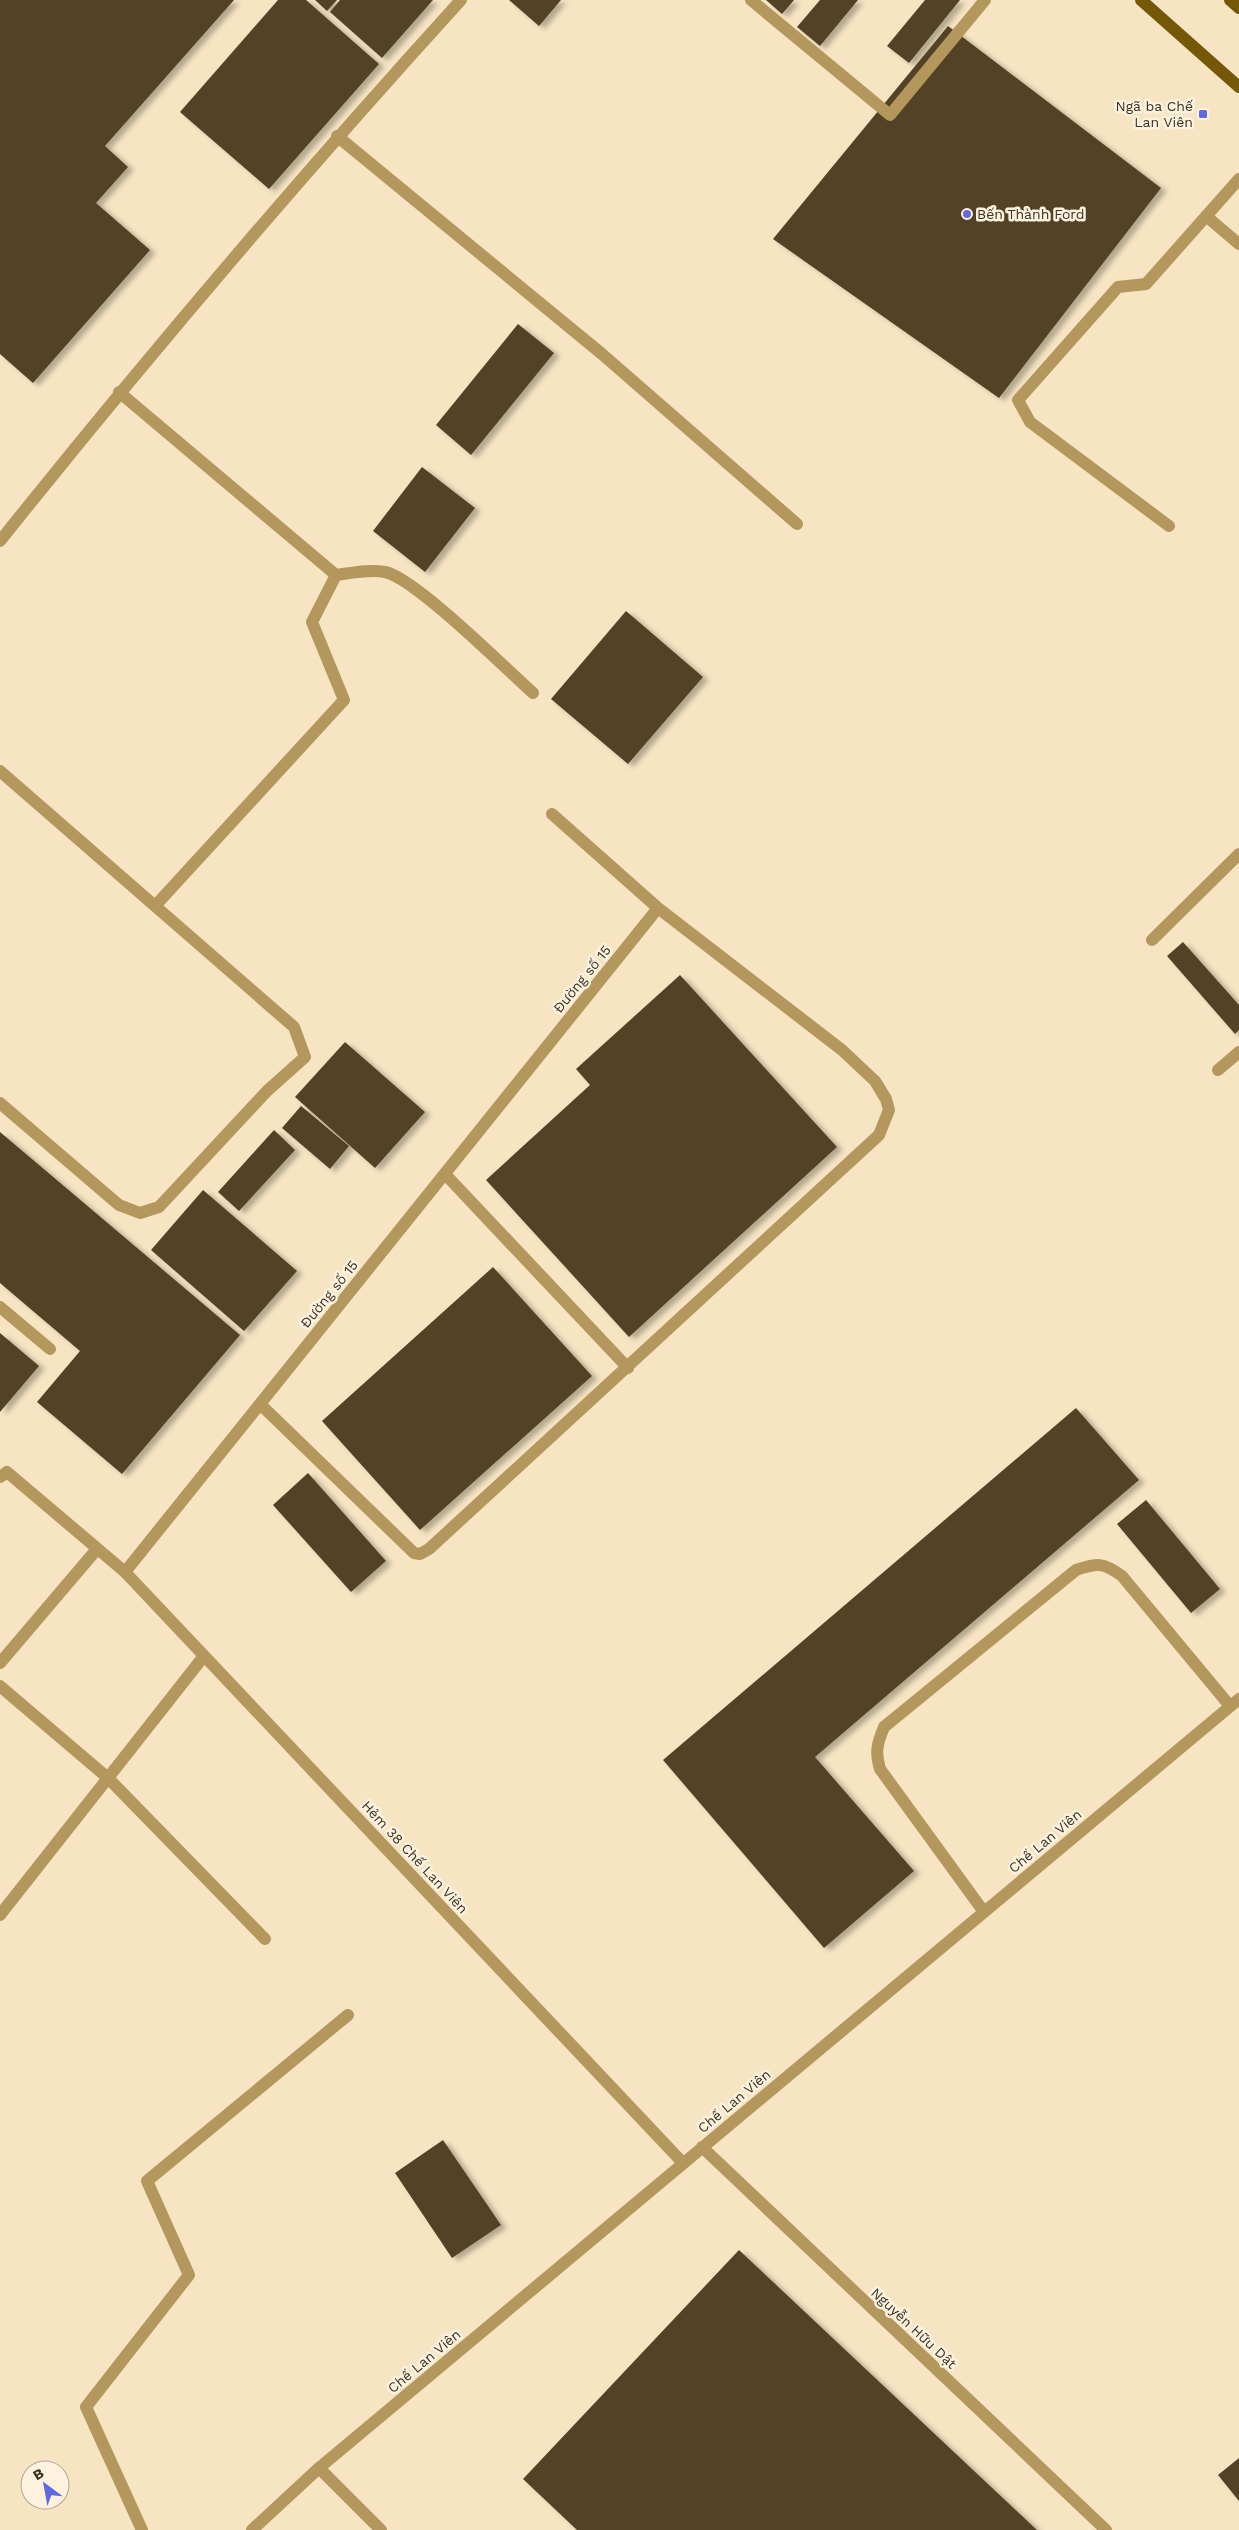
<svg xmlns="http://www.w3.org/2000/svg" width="1239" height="2530" viewBox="0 0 1239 2530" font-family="'Work Sans',sans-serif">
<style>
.building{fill:#524226;filter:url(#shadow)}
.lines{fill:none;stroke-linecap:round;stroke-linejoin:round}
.lane{stroke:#b3975c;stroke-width:12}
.street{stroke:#b3975c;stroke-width:12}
.primary{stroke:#755708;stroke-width:12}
.poi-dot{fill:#6268e0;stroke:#fdf2de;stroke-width:2}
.labels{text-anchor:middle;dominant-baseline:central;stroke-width:5;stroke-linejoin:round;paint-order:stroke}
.poi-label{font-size:14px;fill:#3a3326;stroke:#fdf2de;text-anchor:end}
.street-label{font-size:14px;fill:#3a3326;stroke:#fdf2de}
</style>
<defs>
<filter id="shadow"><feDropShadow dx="5.5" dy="3" stdDeviation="2.5" flood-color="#0004"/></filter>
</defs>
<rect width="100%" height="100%" fill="#f6e4c3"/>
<path class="building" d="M0 0H234L105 146 128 167 96 203 150 250 33 383 0 354Z
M278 0H306L379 64 269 189 180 112Z
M315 0H337L327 11Z
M340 0H433L382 58 330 12Z
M509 0H561L539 26Z
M766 0H794L782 14Z
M820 0H858L820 46 797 27Z
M925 0H960L909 63 887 46Z
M948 26 1161 188 999 398 773 239Z
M518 324 554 353 471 455 436 425Z
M422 467 475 508 425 572 373 531Z
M626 611 703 677 628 764 551 699Z
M1183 942 1239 1005V1030L1235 1034 1167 956Z
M680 975 837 1147 629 1337 486 1180 590 1085 576 1069Z
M345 1042 425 1112 375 1168 295 1097Z
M301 1106 349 1146 330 1169 282 1128Z
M274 1130 295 1150 239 1211 218 1192Z
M0 1132 240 1335 122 1474 37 1402 80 1351 0 1283Z
M203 1190 297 1271 244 1331 151 1250Z
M493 1267 592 1376 420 1530 322 1421Z
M0 1333 39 1366 0 1412Z
M1076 1408 1139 1480 815 1757 914 1871 824 1948 663 1760Z
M308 1473 386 1561 351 1592 273 1505Z
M1146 1500 1220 1589 1191 1613 1117 1524Z
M443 2140 501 2225 452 2258 395 2173Z
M739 2250 1037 2530H577L523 2479Z
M1239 2458V2501L1218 2475Z"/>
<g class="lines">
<path class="lane" d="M337 136 602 354 797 524
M1206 216 1239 244
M119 392 336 575C351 573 370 569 385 572 415 578 506 669 533 693
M1169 526 1030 422 1018 400 1118 287 1146 284 1239 179
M0 541C148 356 301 176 461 0
M0 771 294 1027 305 1057 267 1091 159 1207 140 1213 119 1205 0 1103
M155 906 344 700 312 622 336 575
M445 1174 628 1368
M0 1307 50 1349
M260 1404 414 1553 420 1554 429 1549 879 1135 889 1110 886 1099 875 1081 842 1050 658 908 552 814
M125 1572 658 908
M984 1912 880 1769C875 1752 877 1744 884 1727L1076 1570C1097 1563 1103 1562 1122 1576L1230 1706
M319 2468 381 2530
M142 2530 86 2407 189 2275 147 2181 348 2015"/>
<path class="street" d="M751 0 890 115 985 0
M1152 940 1239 854
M1218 1070 1239 1052
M0 1477 7 1472 125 1572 683 2163
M0 1663 97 1549
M0 1686 108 1778 265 1939
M0 1915 204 1656
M702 2147 1106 2530
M252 2530 319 2468 1239 1699"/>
<path class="primary" d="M1141 0 1239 87
M1230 0 1239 8"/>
</g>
<g class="poi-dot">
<rect x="1198" y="109" width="10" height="10" rx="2.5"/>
<circle cx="967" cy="214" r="5"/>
</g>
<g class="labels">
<g class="poi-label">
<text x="1193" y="106">Ngã ba Chế<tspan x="1193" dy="16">Lan Viên</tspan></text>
<text x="977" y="214" text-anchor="start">Bến Thành Ford</text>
</g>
<g class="street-label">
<text transform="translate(582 979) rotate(-51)">Đường số 15</text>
<text transform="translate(329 1294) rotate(-51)">Đường số 15</text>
<text transform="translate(1045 1841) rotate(-40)">Chế Lan Viên</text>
<text transform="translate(415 1857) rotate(47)">Hẻm 38 Chế Lan Viên</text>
<text transform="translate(734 2101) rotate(-40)">Chế Lan Viên</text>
<text transform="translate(914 2328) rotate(43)">Nguyễn Hữu Dật</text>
<text transform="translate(424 2361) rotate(-40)">Chế Lan Viên</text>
</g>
</g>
<g transform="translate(45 2485) rotate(328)"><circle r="24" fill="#fdf2de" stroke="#afa694"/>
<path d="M0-4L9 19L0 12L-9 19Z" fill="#6268e0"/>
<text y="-8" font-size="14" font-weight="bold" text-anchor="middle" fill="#3a3326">B</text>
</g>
</svg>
